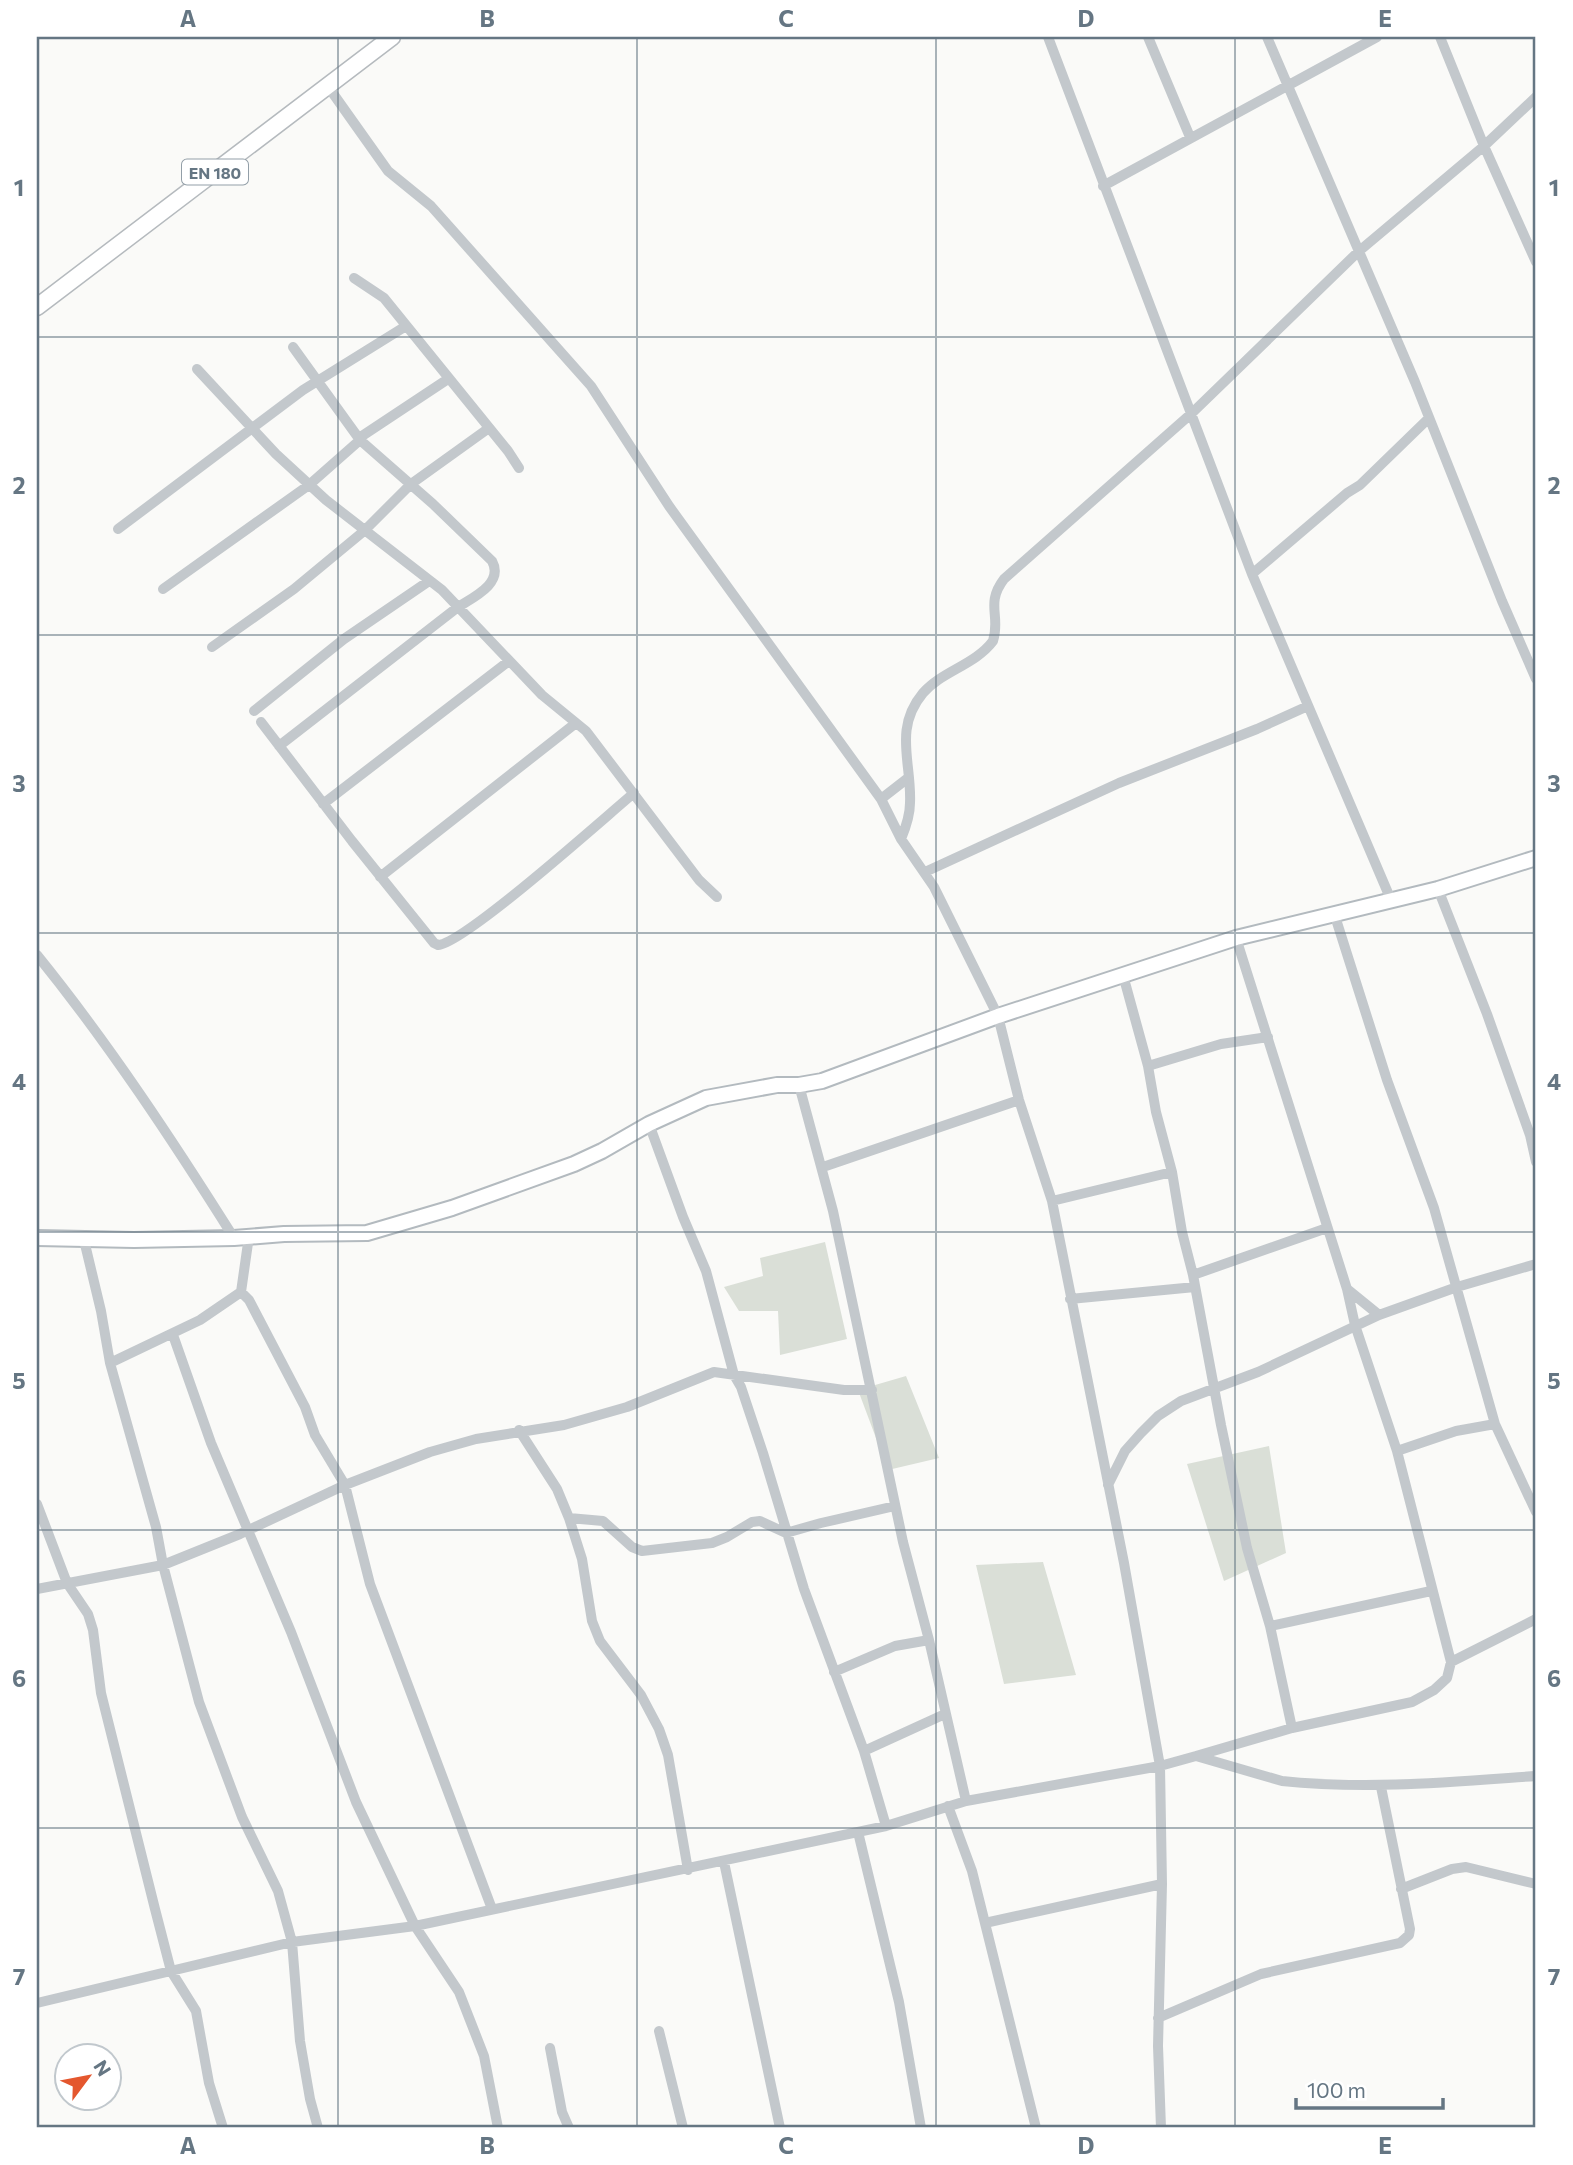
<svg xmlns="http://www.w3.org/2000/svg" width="1573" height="2165" viewBox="0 0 1573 2165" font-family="Commissioner,sans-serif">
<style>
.green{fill:#dadfd7}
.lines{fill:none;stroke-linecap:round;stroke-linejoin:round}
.secondary-casing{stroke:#b3babf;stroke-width:18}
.primary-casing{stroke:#b5babe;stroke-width:19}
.street{stroke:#c3c8cc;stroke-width:10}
.secondary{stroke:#fff;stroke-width:14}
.primary{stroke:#fff;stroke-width:16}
.grid{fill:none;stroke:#657683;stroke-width:2;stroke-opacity:0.55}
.labels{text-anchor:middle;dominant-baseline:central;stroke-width:7;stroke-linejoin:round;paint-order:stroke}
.shield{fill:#fff;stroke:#939fa8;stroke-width:2}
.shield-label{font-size:16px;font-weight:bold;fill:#657683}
.neatline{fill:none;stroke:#657683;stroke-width:2.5}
.grid-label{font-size:23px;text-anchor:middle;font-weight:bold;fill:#657683}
</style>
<rect width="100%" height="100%" fill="#fafaf8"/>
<path class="green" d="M825 1242 847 1339 780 1355 778 1311H739L724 1287 763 1276 760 1258Z
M906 1376 939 1458 888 1470 858 1390Z
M1269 1446 1286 1553 1224 1581 1187 1464Z
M1043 1562 1076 1675 1004 1684 976 1565Z"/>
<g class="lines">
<g class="secondary-casing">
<path id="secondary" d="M37 1238 134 1240 234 1238 284 1234 367 1233 452 1208 574 1164 602 1151 649 1124 706 1098 777 1085H799L822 1081 998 1016 1236 938 1438 889 1536 858"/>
</g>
<g class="primary-casing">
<path id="primary" d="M37 307 392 37"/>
</g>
<path class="street" d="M1048 37 1252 574 1391 900
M1148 37 1190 137
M1267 37 1415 382 1502 601 1536 679
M1440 37 1484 146 1536 262
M327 85 388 171 431 206 591 386 669 506 881 799 901 839 934 887 998 1016 1019 1100 1052 1201 1124 1563 1160 1766 1162 1884 1158 2046 1161 2128
M1103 186 1377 37
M354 278 384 298 508 451 519 468
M197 369 276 454 326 500 442 590 542 695 586 731 699 880 717 897
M359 438 448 379
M118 529 303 390 406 326
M1252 574 1347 493 1360 485 1429 418
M163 589 309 485 360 440
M212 647 294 589 364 531 411 484 489 428
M254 711 344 639 429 581
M261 722 352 841 434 943 438 945C465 943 604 818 634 793
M279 746 458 607C474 597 504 583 492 561L433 504 360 440 293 347
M881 799 908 778
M323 804 509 661
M901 839C906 827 910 816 910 803 912 763 893 729 923 693 942 671 975 665 993 641 1001 616 985 604 1004 579L1192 413 1358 252 1484 146 1536 97
M925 872 1119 783 1257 729 1308 706
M380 877 576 723
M1438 889 1487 1014 1530 1135 1536 1162
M1334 913 1387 1080 1434 1208 1495 1424 1536 1512
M1236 938 1347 1289 1355 1325 1397 1451 1451 1662
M37 955C109 1044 173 1141 234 1238
M1123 975 1148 1066 1156 1112 1172 1172 1182 1232 1193 1275 1221 1425 1247 1548 1270 1626 1292 1728
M1148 1066 1221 1044 1268 1037
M799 1085 833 1211 903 1542 929 1640 966 1801
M649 1124 683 1217 706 1271 734 1375 741 1387 763 1453 804 1589 864 1751 886 1826
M823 1167 1019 1100
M1052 1201 1172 1172
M84 1240 101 1311 110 1363 156 1527 163 1565 199 1702 242 1817 278 1891 292 1942 300 2041 310 2099 318 2128
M1193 1275 1327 1228
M1347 1289 1379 1315
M241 1292 249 1300 305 1407 315 1435 345 1485 370 1584 492 1909
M1070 1299 1195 1287
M173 1335 211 1443 291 1632 356 1802 415 1926 459 1992 484 2056 498 2128
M110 1363 200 1320 241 1292 249 1236
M519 1430 557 1489 569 1518 582 1559 592 1621 600 1641 641 1695 659 1729 668 1755 688 1870
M1397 1451 1456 1431 1495 1424
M1108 1485 1125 1451 1141 1433 1158 1416 1181 1401 1258 1372 1379 1315 1457 1287 1536 1264
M37 1504 67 1583 88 1614 93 1630 101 1693 155 1909 171 1971 196 2011 209 2083 223 2128
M569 1518 603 1521 632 1547 642 1551 712 1543 727 1537 752 1522 760 1521 786 1533 821 1523 895 1506
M37 1589 163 1565 240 1534 345 1485 430 1452 476 1439 564 1425 627 1407 714 1372 844 1390H872
M1270 1626 1431 1591
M834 1672 895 1646 929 1640
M864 1751 945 1714
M1196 1756 1292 1728 1412 1702 1434 1690 1447 1678 1451 1662 1536 1619
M948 1806 972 1871 1036 2128
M858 1832 899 2002 921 2128
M724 1862 780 2128
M1401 1889 1452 1869 1466 1867 1536 1884
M985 1923 1162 1884
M37 2003 292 1942 415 1926 886 1826 966 1801 1160 1766 1196 1756 1282 1781C1367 1790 1451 1782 1536 1776
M1158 2018 1261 1974 1400 1943 1409 1935 1410 1929 1381 1787
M659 2031 683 2128
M550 2048 562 2112 569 2128"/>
<use href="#secondary" class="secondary"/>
<use href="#primary" class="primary"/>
</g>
<path class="grid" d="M338 37V2128M637 37V2128M936 37V2128M1235 37V2128M37 337H1536M37 635H1536M37 933H1536M37 1232H1536M37 1530H1536M37 1828H1536"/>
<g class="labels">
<rect class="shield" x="182" y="159.5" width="66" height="25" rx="5"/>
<g class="shield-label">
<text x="215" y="172">EN 180</text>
</g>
</g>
<rect width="1573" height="2165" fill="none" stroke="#ffffff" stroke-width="77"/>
<g transform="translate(88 2077) rotate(58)"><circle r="33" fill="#ffffff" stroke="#c1c8cd" stroke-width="2"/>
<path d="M0-5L12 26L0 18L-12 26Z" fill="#e4572e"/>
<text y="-10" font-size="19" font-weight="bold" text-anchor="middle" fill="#657683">N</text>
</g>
<path d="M1296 2098v10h147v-10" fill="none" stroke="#657683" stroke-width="3.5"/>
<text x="1307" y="2098" font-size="21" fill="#657683" stroke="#ffffff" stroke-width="5" paint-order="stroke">100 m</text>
<rect x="38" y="38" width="1496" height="2088" class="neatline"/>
<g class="grid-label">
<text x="188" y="27">A</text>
<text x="487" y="27">B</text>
<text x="786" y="27">C</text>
<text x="1086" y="27">D</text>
<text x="1385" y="27">E</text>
<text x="19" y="196">1</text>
<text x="1554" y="196">1</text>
<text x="19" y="494">2</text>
<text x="1554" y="494">2</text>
<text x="19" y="792">3</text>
<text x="1554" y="792">3</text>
<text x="19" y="1090">4</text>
<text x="1554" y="1090">4</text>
<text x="19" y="1389">5</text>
<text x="1554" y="1389">5</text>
<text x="19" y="1687">6</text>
<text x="1554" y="1687">6</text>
<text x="19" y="1985">7</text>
<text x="1554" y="1985">7</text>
<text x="188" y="2154">A</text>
<text x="487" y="2154">B</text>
<text x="786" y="2154">C</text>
<text x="1086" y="2154">D</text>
<text x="1385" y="2154">E</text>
</g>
</svg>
